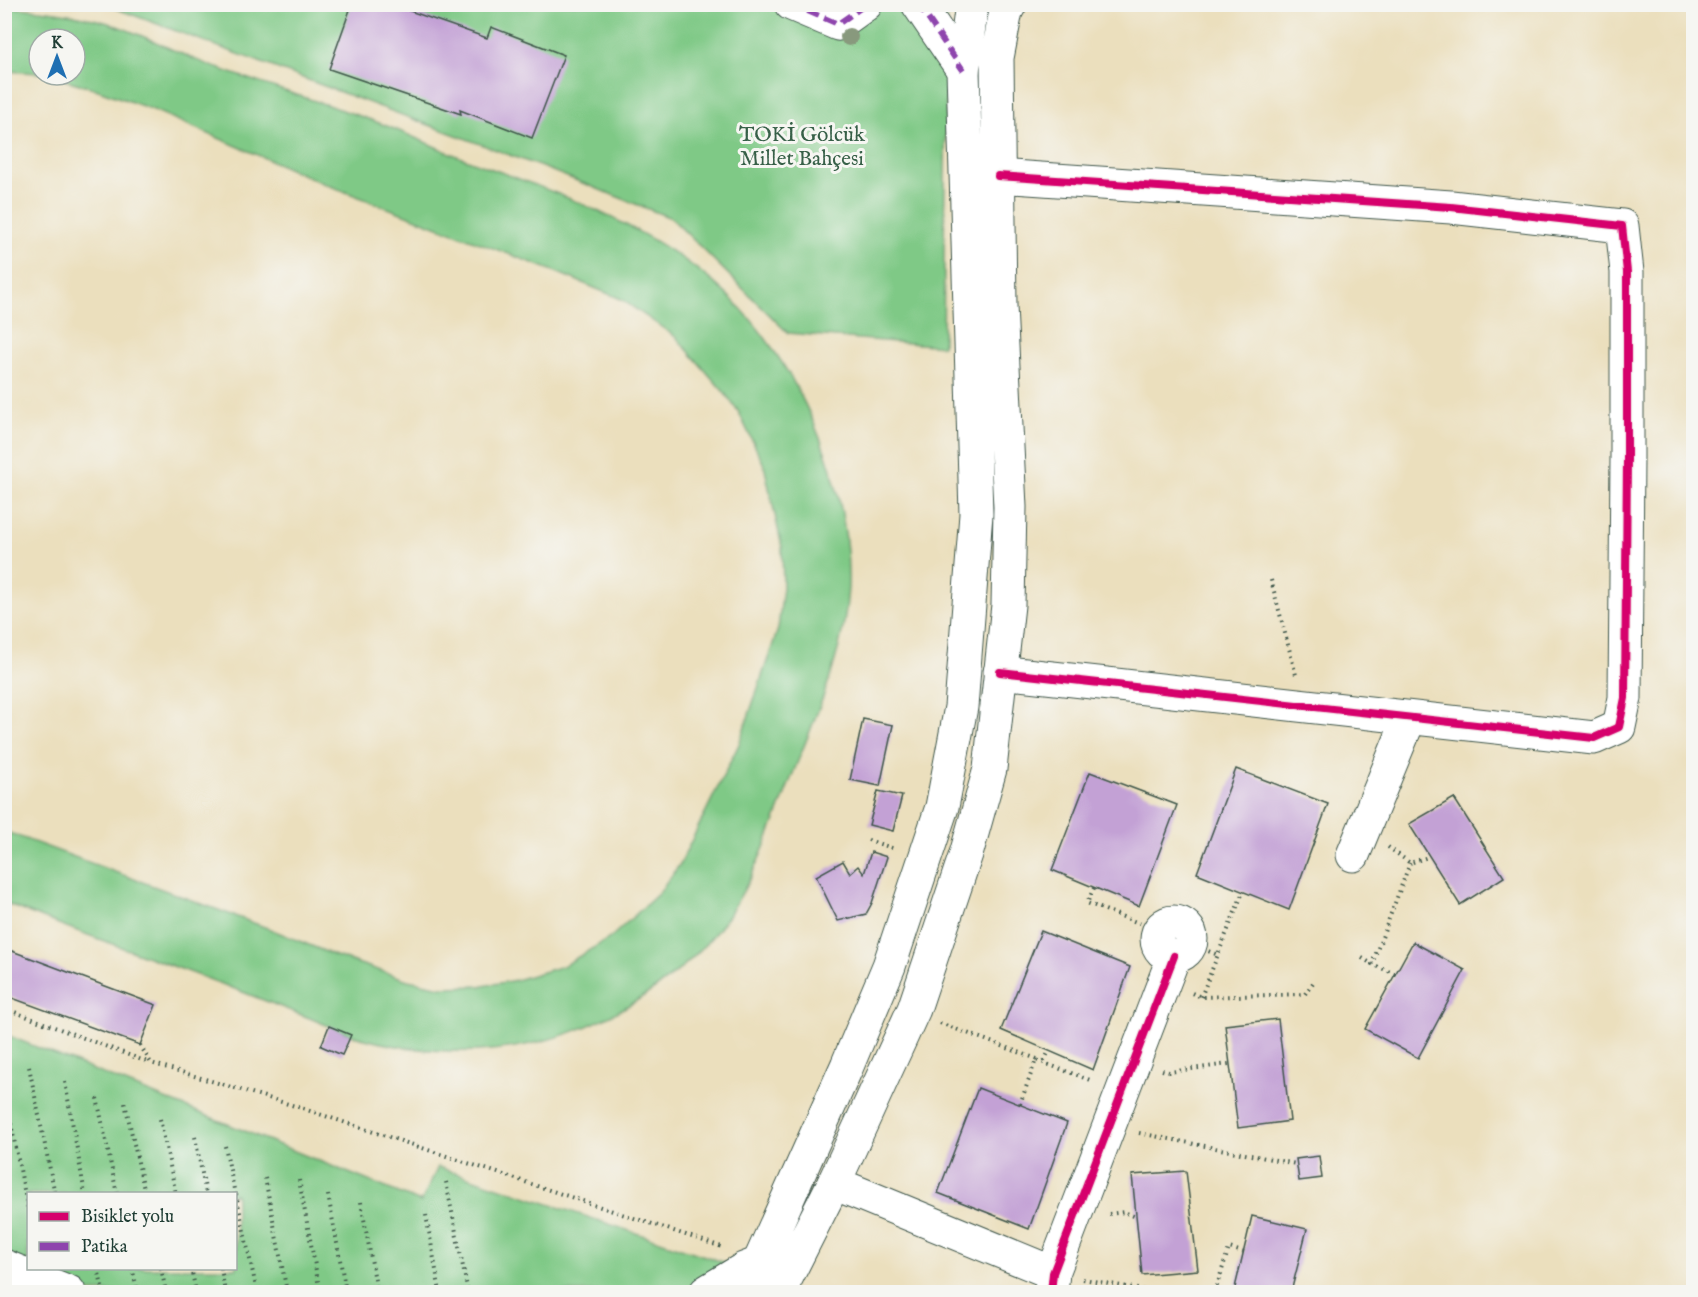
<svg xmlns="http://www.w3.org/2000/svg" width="1698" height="1297" viewBox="0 0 1698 1297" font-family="'IM FELL English',serif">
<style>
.green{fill:#7fc986;stroke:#4f835d;stroke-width:1.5;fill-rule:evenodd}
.building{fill:#c3a1d5}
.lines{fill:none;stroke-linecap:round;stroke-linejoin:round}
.minor-casing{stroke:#3e5549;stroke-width:35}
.major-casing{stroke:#3e5549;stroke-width:35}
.path{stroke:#3e5549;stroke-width:4;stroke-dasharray:1.5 4.5;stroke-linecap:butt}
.minor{stroke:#fff;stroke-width:33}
.major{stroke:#fff;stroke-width:33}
.quiet{stroke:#8e44ad;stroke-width:6;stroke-dasharray:12 6;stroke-linecap:butt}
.cycleway-casing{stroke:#f6f6f2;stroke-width:11}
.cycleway{stroke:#d6006c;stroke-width:8}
.tree{fill:#88997d}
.labels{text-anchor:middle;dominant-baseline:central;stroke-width:6;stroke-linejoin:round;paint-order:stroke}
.park-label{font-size:21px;fill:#376048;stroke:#f6f6f2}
</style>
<rect width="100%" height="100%" fill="#f6f6f2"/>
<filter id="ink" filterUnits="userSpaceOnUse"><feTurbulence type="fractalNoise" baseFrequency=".0167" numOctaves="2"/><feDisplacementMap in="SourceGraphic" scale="12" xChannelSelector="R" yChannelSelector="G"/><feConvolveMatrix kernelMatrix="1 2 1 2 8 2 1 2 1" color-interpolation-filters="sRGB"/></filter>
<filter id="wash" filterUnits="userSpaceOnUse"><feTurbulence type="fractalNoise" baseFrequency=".008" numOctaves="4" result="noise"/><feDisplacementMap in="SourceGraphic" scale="24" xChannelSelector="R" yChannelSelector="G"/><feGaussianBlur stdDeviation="1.35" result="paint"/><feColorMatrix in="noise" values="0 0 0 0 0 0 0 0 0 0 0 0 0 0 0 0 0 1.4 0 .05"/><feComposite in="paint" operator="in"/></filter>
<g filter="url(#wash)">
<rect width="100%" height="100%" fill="#ebdfbd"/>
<path class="green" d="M110 4 947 5 943 346 788 333 671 218 547 169 109 6Z
M5 7C38 9 72 13 105 22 145 34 181 56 220 69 270 87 321 102 371 120 403 131 433 147 465 159 572 198 692 239 763 335 815 405 851 500 848 588 845 649 820 706 798 761 777 812 759 871 728 916 673 995 572 1047 477 1051 439 1052 401 1049 365 1039 347 1035 329 1026 312 1019 284 1008 256 997 227 986 153 958 78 933 5 903L4 831 270 929 336 956 408 980 441 987 483 986 516 980 563 966 610 938 659 893 680 864 739 744 778 629 783 587 782 547 764 465 738 411 723 391 677 338 621 299 556 272 325 184 151 109 90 87 47 75H75V39H39V73L5 71Z
M4 1034 421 1202 438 1167 744 1269 732 1292H5ZM28 1194H236V1268H28Z"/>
<g id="blocks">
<path class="building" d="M352 4H390L487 38 491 27 564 55 532 138 460 110 461 114 329 69Z
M863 719 893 725 880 786 850 780Z
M1236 769 1328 804 1289 910 1197 873Z
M1090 772 1177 805 1139 906 1052 870Z
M878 791 902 796 893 831 869 825Z
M1454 798 1504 877 1460 905 1409 824Z
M871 852 887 857 872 903 866 914 838 921 816 876 843 861 850 873 858 866 864 874Z
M1041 931 1130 967 1093 1070 1001 1030Z
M1413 942 1465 970 1418 1058 1365 1029Z
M4 948 156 1005 140 1045 4 995Z
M1278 1019 1290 1121 1238 1128 1225 1025Z
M329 1026 351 1035 342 1055 321 1046Z
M978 1088 1067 1123 1029 1229 938 1193Z
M1319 1156 1322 1178 1299 1181 1296 1159Z
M1186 1171 1198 1270 1142 1275 1132 1175Z
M1252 1216 1307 1229 1291 1292H1234Z"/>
</g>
</g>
<g filter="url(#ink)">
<use href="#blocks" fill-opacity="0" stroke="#3e5549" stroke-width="1.5"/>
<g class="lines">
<g class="minor-casing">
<path id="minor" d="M791 4 838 24 866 4
M918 4 963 70
M998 176 1451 207 1622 226 1627 272V458L1625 698 1619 727 1594 738 1000 672
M1353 855 1409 719
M1157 939a17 17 0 1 1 34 0a17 17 0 1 1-34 0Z
M834 1183 1053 1273
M4 1266 69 1292
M706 1292 744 1269 760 1263
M1051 1292 1053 1273 1174 956"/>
</g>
<g class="major-casing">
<path id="major" d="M746 1292 847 1066 889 966 942 807 961 707 976 514 963 70 972 4
M779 1292 834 1183 914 1009 967 851 990 769 1008 605 1010 507 1000 306 997 58 1006 11 1010 4"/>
</g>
<path class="path" d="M1271 580 1296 675
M868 840 895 849
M1388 847 1410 863 1428 857
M1094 888 1087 903 1157 930
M1203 949 1218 955
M1362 958 1372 964
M1395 974 1372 964 1410 863
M1192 993 1201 997 1305 994 1315 980
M1201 997 1243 892
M4 1008 150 1063
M940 1023 1037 1059
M140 1045 151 1063 295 1106 722 1247
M1044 1061 1049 1051
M29 1067 55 1194
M1162 1070 1169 1072 1229 1064
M65 1082 85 1194
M4 1088 28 1210
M97 1098 117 1194
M125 1103 145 1194
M1020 1104 1036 1060 1093 1081
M160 1119 176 1194
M1139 1133 1296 1164
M195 1137 206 1194
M225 1146 235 1194
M265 1178 287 1292
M299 1180 320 1292
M446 1182 468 1292
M236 1194 257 1292
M328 1195 346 1292
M361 1202 377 1292
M1109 1214 1124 1212 1136 1217
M426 1215 440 1292
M98 1268 103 1292
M132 1268 138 1292
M161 1268 166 1292
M191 1268 196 1292
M221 1268 225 1292
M1083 1279 1155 1292
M1215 1292 1229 1248 1243 1252"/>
<use href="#minor" class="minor"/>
<use href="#major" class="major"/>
<path class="quiet" d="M791 4 838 24 866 4
M918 4 963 70"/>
<g class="cycleway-casing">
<path id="cycleway" d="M998 176 1451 207 1622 226 1627 272V458L1625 698 1619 727 1594 738 1000 672
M1051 1292 1053 1273 1174 956"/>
</g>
<use href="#cycleway" class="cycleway"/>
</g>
<circle class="tree" cx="849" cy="37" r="9"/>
</g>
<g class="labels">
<g class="park-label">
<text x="802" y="135">TOKİ Gölcük<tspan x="802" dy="24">Millet Bahçesi</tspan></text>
</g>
</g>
<rect width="1698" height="1297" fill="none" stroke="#f6f6f2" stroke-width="24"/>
<rect x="27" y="1192" width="210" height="78" fill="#f6f6f2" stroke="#a0aca6" stroke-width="1.5"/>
<rect x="39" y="1212" width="30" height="9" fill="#d6006c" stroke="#a0aca6" stroke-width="1.5"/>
<text x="81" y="1222" font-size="18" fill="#1f3d34">Bisiklet yolu</text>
<rect x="39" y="1242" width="30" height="9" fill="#8e44ad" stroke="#a0aca6" stroke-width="1.5"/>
<text x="81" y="1252" font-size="18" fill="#1f3d34">Patika</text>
<g transform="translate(57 57)"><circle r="28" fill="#f6f6f2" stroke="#a0aca6" stroke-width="1.5"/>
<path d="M0-4.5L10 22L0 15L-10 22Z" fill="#1f6fb2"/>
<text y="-9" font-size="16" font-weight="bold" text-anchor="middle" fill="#1f3d34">K</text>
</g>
</svg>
